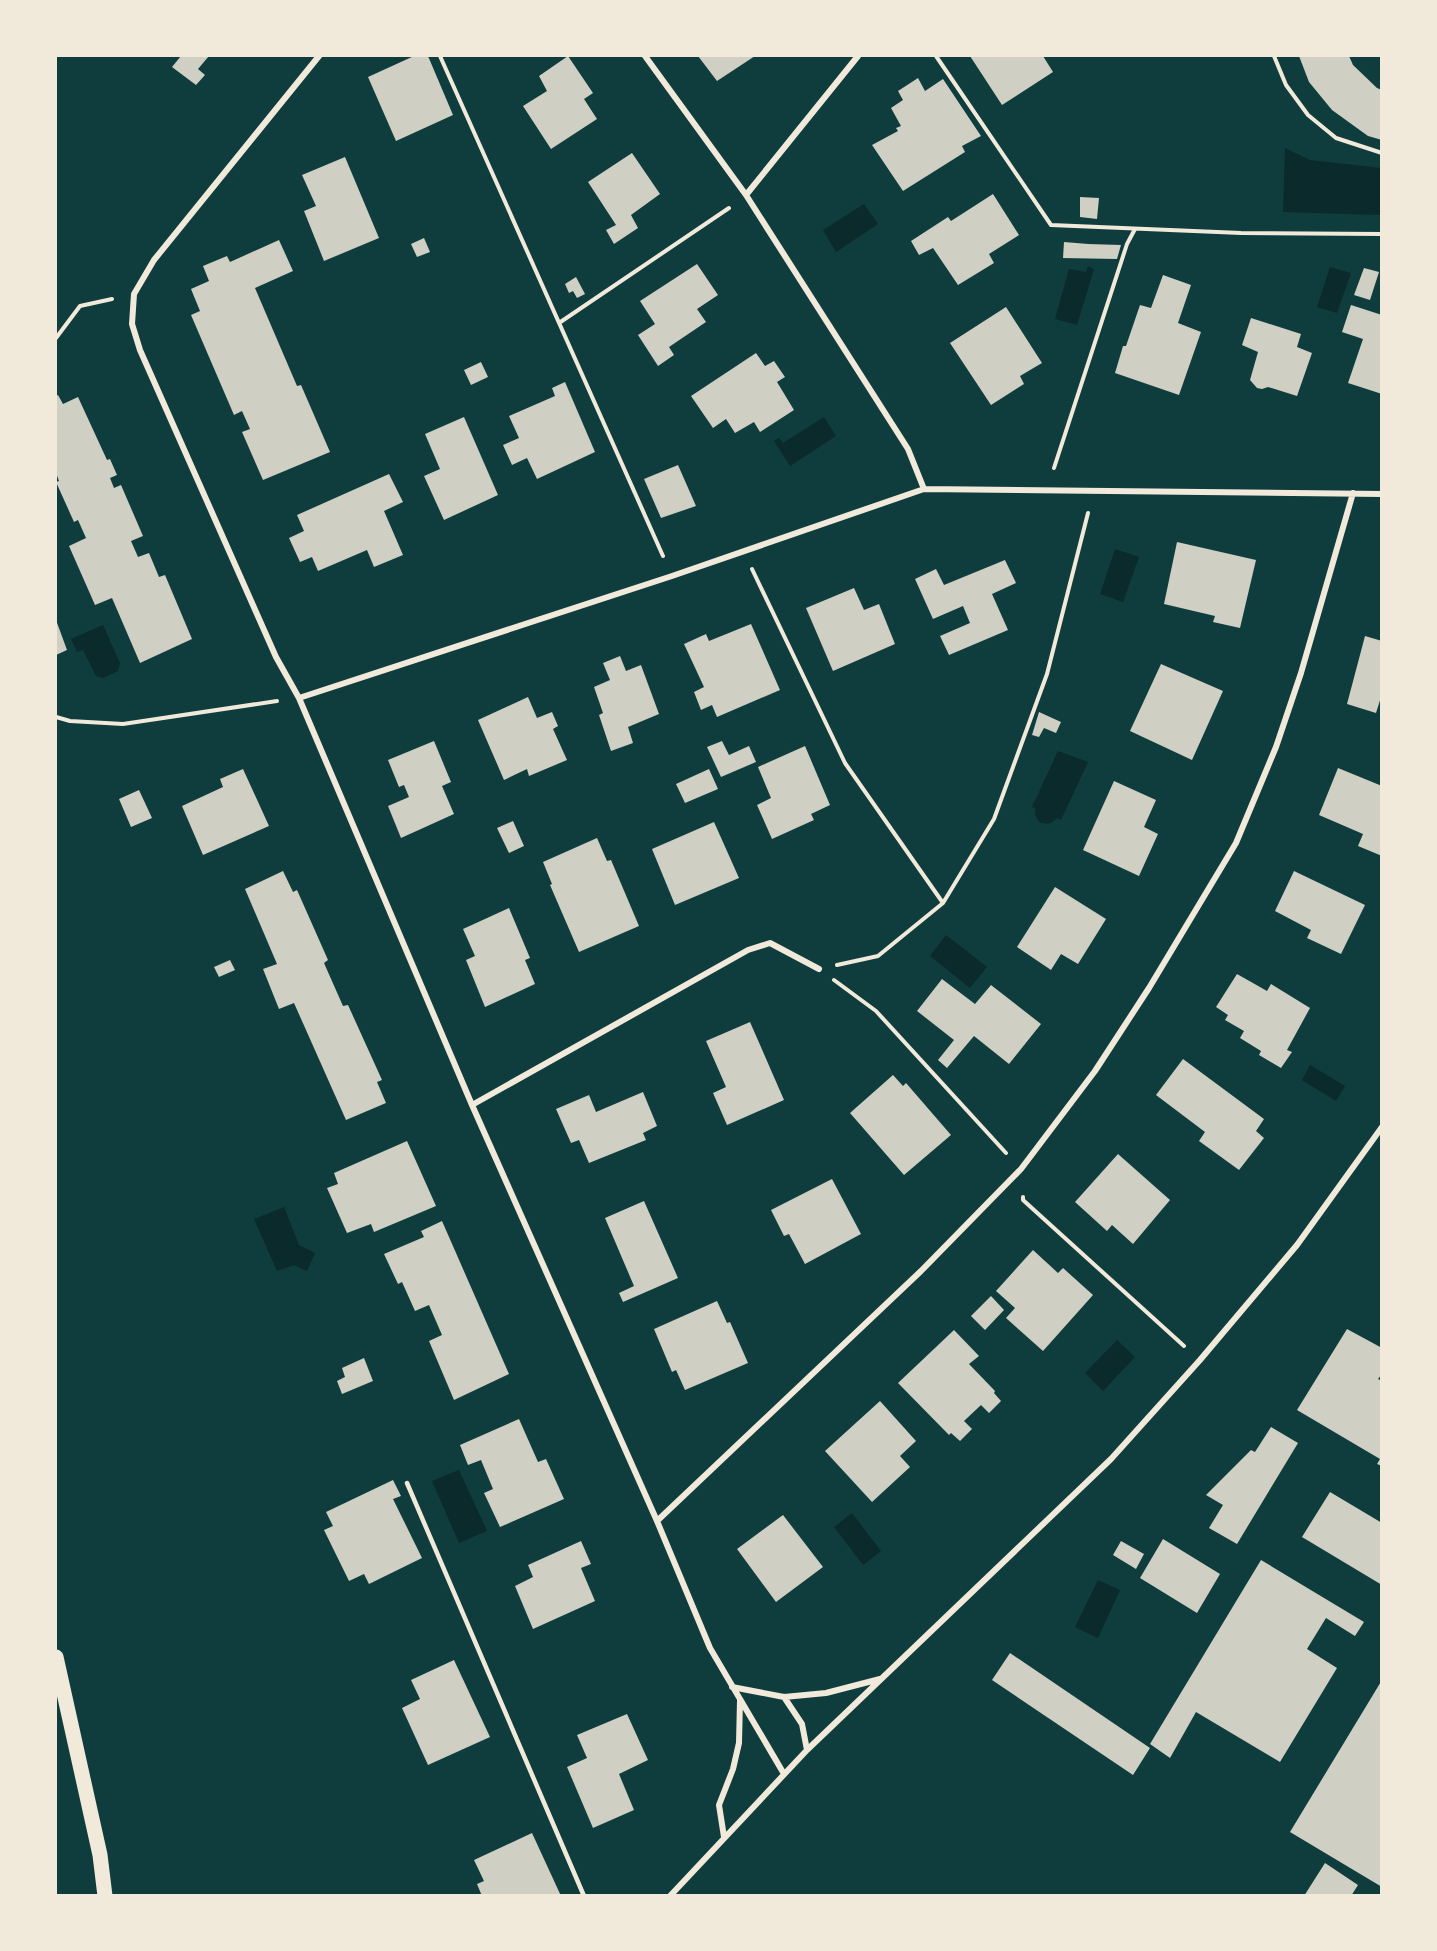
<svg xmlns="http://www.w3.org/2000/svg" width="1437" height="1951" viewBox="0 0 1437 1951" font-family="'Golos Text',sans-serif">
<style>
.water{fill:#0a2a2b}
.building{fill:#cfcfc3}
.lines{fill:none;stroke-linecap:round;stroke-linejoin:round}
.path{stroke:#f1e9da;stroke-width:4}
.service{stroke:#f1e9da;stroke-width:4.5}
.minor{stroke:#f1e9da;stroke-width:6}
.primary{stroke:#f1e9da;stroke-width:15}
</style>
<rect width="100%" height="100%" fill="#0f3d3e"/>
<path class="water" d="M1285 148 1310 160 1381 168V215L1283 212Z
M864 204 878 224 836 252 823 230Z
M1088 266 1094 269 1077 325 1055 319 1069 269 1086 272Z
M1330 267 1351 273 1337 313 1317 307Z
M824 417 836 436 790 466 774 441 779 438 783 443Z
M1115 549 1139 557 1123 602 1100 594Z
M103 625 120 663 118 671 103 678 96 676 83 650 77 652 71 639Z
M1058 751 1088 762 1061 820 1057 818C1051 824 1048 825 1039 822L1035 815V808L1032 807Z
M946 935 987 967 970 988 930 956Z
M1310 1065 1345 1086 1336 1101 1302 1080Z
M284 1207 299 1245 315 1253 307 1271 294 1265 277 1271 254 1219Z
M1117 1340 1135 1357 1103 1391 1085 1373Z
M459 1470 487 1531 459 1543 432 1481Z
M852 1513 881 1551 863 1565 834 1527Z
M1098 1580 1120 1590 1098 1638 1075 1627Z"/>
<path class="building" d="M181 56H209L198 69 205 75 196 85 172 67Z
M414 56H428L453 115 396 141 368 77Z
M568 56 593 93 584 99 597 119 551 149 523 106 547 91 539 76Z
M698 56H755L717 81Z
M970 56H1043L1053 72 1002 105Z
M1299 56H1349L1353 65 1377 88 1382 90V140L1368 136 1332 110 1309 82Z
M918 78 925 91 943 79 981 136 962 146 965 152 903 191 872 145 898 131 896 128 901 126 891 108 903 100 898 91Z
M632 153 660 194 631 215 638 228 614 244 606 230 616 225 588 182Z
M345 157 379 238 324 261 304 211 316 206 302 175Z
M993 194 1019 235 989 254 994 263 958 285 933 248 919 255 911 241 948 217 951 221Z
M1080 197 1099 198 1097 219 1080 217Z
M424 238 430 252 417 257 411 244Z
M279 240 293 271 255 288 297 386 301 385 330 452 263 480 242 432 250 429 242 411 234 415 191 315 200 311 191 289 209 281 203 266 227 256 230 262Z
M1064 242 1088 244 1121 245 1117 259 1063 258Z
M697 264 718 295 697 309 706 322 669 347 674 355 658 366 638 335 655 324 640 301Z
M1364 268 1379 272 1370 300 1354 295Z
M1163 275 1191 285 1178 323 1201 332 1179 395 1115 373 1123 346H1126L1140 305 1151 308Z
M576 277 585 294 577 298 573 291 569 293 565 284Z
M1351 305 1382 315V394L1348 383 1363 339 1342 332Z
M1006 307 1042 363 1020 376 1024 384 991 405 950 343Z
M1251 318 1301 334 1297 347 1312 353 1297 396 1268 387 1262 389 1257 388 1250 380 1258 352 1242 345Z
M756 353 765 366 774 361 785 377 777 382 794 410 760 432 754 422 735 433 726 419 713 428 691 396Z
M481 362 488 377 471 385 464 370Z
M565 382 595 452 537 479 527 458 512 465 503 445 519 438 509 416 555 396 552 388Z
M58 395 63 404 78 397 107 460 110 459 117 475 110 478 114 488 121 485 143 536 131 541 138 557 149 553 159 577 165 575 192 639 140 663 112 598 95 605 69 546 86 538 78 520 74 522 56 482 59 481 56 473V396Z
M464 417 498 495 444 520 424 476 440 469 425 434Z
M678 465 696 506 661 518 644 479Z
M389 474 403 502 384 511 403 555 374 567 367 550 318 571 312 557 300 562 289 538 304 531 297 515Z
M1177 542 1256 560 1240 628 1213 622 1215 616 1164 604Z
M1005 560 1016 583 992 594 1008 630 949 655 940 636 970 623 963 606 933 619 915 579 936 569 944 585Z
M854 588 864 610 879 604 895 644 833 671 806 608Z
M56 620 67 650 56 655Z
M751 624 780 690 717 717 712 705 701 710 694 692 704 687 684 644 706 634 709 641Z
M1365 636 1382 641V694L1376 713 1347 704Z
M620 656 626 671 641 665 659 714 628 727 633 743 611 751 599 715 603 713 594 687 610 680 603 663Z
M1161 664 1223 691 1192 760 1130 731Z
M528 697 537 718 552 712 558 726 553 729 567 760 529 776 527 769 504 780 478 720Z
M1039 712 1061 722 1056 733 1044 728 1039 737 1032 735Z
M434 741 451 782 442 786 454 814 401 838 388 806 409 797 404 785 399 787 388 760Z
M722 741 729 755 749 746 756 762 721 777 707 747Z
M805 746 830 805 811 814 814 820 772 839 757 805 771 798 758 767Z
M1338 768 1382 786V856L1358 846 1363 834 1319 815Z
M243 769 269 826 203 855 182 806 223 787 220 779Z
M709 769 718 789 685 803 676 784Z
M1114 781 1156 800 1144 827 1158 834 1139 876 1083 850Z
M139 790 152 818 131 827 119 799Z
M513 821 524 846 509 853 497 828Z
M714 822 739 878 675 905 652 849Z
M597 838 607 861 611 860 639 926 579 952 550 885 552 884 543 862Z
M283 871 293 892 297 890 328 960 324 963 343 1006 348 1005 382 1080 377 1082 386 1103 346 1120 294 1003 279 1009 263 969 277 964 245 889Z
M1294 871 1365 905 1341 954 1307 938 1311 930 1275 911Z
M1055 887 1106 919 1078 964 1061 954 1051 970 1017 947Z
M509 908 530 958 525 960 535 984 485 1007 466 960 475 956 463 929Z
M230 960 235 970 219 977 214 967Z
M1237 974 1267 991 1271 984 1310 1008 1287 1050 1292 1052 1281 1068 1259 1055 1261 1051 1240 1038 1244 1031 1225 1020 1228 1015 1216 1007Z
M942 979 975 1004 991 985 1041 1024 1009 1064 974 1036 947 1068 938 1060 954 1040 917 1011Z
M750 1022 784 1100 727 1125 713 1093 726 1087 706 1041Z
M1183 1059 1264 1119 1256 1131 1264 1138 1239 1170 1199 1141 1205 1132 1156 1095Z
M893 1075 903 1086 906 1083 951 1135 904 1175 850 1113Z
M643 1092 657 1126 643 1133 646 1140 589 1163 579 1140 571 1143 556 1109 589 1095 596 1112Z
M407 1141 436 1206 374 1232 371 1224 347 1233 327 1188 338 1184 334 1173Z
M1118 1154 1170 1200 1133 1244 1112 1225 1107 1231 1075 1202Z
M832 1179 861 1234 805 1264 789 1234 784 1236 771 1210Z
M644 1201 678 1278 623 1302 619 1293 634 1286 605 1218Z
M442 1221 509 1374 454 1400 429 1341 442 1335 429 1305 415 1311 402 1282 398 1284 384 1254 424 1237 421 1231Z
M1033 1250 1058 1273 1063 1268 1093 1295 1043 1351 1006 1318 1015 1308 996 1291Z
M991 1296 1004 1310 985 1330 971 1316Z
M717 1301 727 1323 730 1322 748 1363 685 1390 676 1370 672 1372 654 1329Z
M1347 1329 1382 1348V1374L1378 1379 1382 1381V1466L1377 1464 1380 1459 1297 1410Z
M954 1330 979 1356 969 1364 995 1391 994 1393 1001 1401 989 1413 981 1405 964 1421 972 1429 960 1441 951 1433 949 1435 898 1383Z
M364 1358 373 1381 342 1394 337 1381 345 1377 342 1368Z
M880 1401 916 1441 900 1456 910 1467 872 1502 825 1451Z
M519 1419 538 1462 546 1459 564 1499 500 1527 484 1493 493 1489 481 1460 468 1465 460 1445Z
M1271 1427 1298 1443 1237 1544 1209 1528 1223 1505 1206 1495 1251 1450 1255 1452Z
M393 1480 401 1496 393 1499 422 1558 369 1584 364 1574 349 1581 324 1530 333 1526 326 1512Z
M1330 1492 1382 1523V1585L1302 1537Z
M783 1515 823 1567 776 1602 737 1549Z
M1163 1539 1220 1574 1197 1613 1140 1578Z
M581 1541 591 1564 581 1568 595 1601 533 1629 515 1586 533 1577 528 1565Z
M1121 1541 1144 1554 1136 1569 1113 1555Z
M1261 1560 1364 1622 1355 1636 1326 1618 1307 1649 1337 1668 1280 1762 1196 1712 1170 1758 1150 1744Z
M1010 1653 1150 1748 1133 1775 992 1680Z
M454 1660 490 1737 428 1765 402 1708 420 1699 411 1680Z
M1382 1680V1887L1290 1832Z
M627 1714 648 1760 619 1774 634 1810 593 1828 567 1767 587 1758 577 1735Z
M532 1833 561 1896H482L477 1884 484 1881 474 1860Z
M1325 1863 1358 1885 1351 1896H1304Z"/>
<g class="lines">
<path class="path" d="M440 56 663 556
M936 56 1051 225 1241 233 1382 234
M1274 56 1286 85 1308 115 1336 138 1382 153
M559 323 729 208
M56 338 80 306 112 299
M1054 468 1127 244 1135 229
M752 569 845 763 943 903
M56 717 70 721 123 724 277 701
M837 965 878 956 943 903 994 819 1047 674 1088 513
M834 980 876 1011 1006 1153
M1023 1197V1200L1184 1346"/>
<path class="service" d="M407 1483 584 1896"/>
<path class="minor" d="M319 56 154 260 134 294 132 324 140 350 276 657 299 698 472 1105 657 1521 710 1648 784 1774
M645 56 746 195 908 449 924 489
M746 195 858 56
M299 698 672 576 924 489 1382 494
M472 1105 748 950 770 943 819 969
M657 1521 921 1271 1021 1169 1095 1071 1149 988 1236 843 1276 747 1301 673 1353 493
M732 1687 784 1697 826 1693 880 1679
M784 1697 802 1724 807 1750
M724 1837 719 1805 733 1769 739 1743 740 1700
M670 1896 807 1750 1111 1459 1200 1360 1297 1245 1382 1127"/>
<path class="primary" d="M56 1657 100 1855 105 1896"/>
</g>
<rect width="1437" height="1951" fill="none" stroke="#f1e9da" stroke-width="114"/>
</svg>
